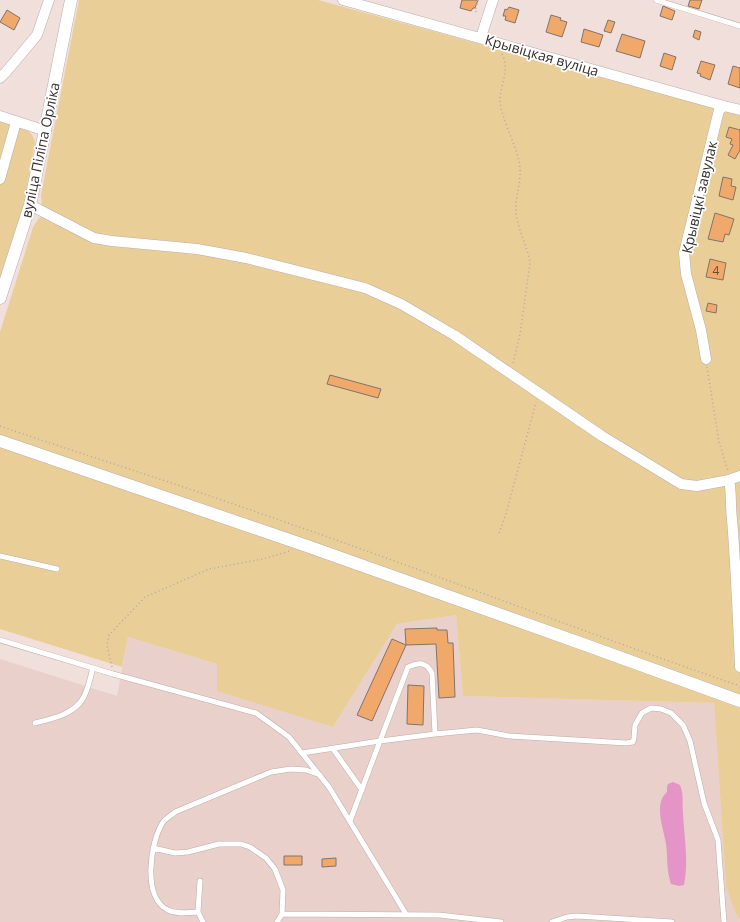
<svg xmlns="http://www.w3.org/2000/svg" width="740" height="922" viewBox="0 0 740 922" font-family="'Open Sans',sans-serif">
<style>
.built{fill:#e9d0ca}
.green{fill:#e9cf97}
.water{fill:#e494c6}
.building{fill:#f1a96b;stroke:#80746b}
.lines{fill:none;stroke-linecap:round;stroke-linejoin:round}
.service-casing{stroke:#bdada9;stroke-width:6}
.minor-casing{stroke:#bdada9;stroke-width:11}
.tertiary-casing{stroke:#bdada9;stroke-width:13}
.path{stroke:#b5a7a4;stroke-width:1.5;stroke-dasharray:1 3;stroke-linecap:butt}
.service{stroke:#fff;stroke-width:5}
.minor{stroke:#fff;stroke-width:10}
.tertiary{stroke:#fff;stroke-width:12}
.labels{text-anchor:middle;dominant-baseline:central;stroke-width:3.5;stroke-linejoin:round;paint-order:stroke}
.number-label{font-size:12px;fill:#634d3c}
.street-label{font-size:14px;fill:#342e2c;stroke:#fff}
</style>
<rect width="100%" height="100%" fill="#f1dfdb"/>
<path class="built" d="M456 615 463 696 714 703 726 886 740 922H0V659L117 696 128 637 217 664 333 727 397 624Z"/>
<path class="green" d="M79 0H318L740 115V920L736 914 726 886 714 703 463 696 456 615 397 624 333 727 217 691V664L128 637 122 667 0 629V332L33 227 39 218 49 215 42 205 41 195Z
M0 120C14 125 33 126 35 143L24 203 0 282Z"/>
<path class="water" d="M673 782 680 785C684 794 682 803 683 813 684 837 689 860 684 885L679 886 671 884C666 868 668 859 666 844 664 829 653 804 667 792V787L668 784Z"/>
<path class="building" d="M462 0H478L475 8H473L471 11 460 8Z
M690 0H702L699 9 688 6Z
M663 6 675 11 672 20 660 16Z
M509 7 519 10 515 23 505 20 506 16H503L505 9 507 10Z
M7 10 20 18 14 30 0 22Z
M551 15 561 18 560 20 567 22 562 37 546 32Z
M608 20 615 22 611 33 604 31Z
M584 29 603 35 599 47 581 42Z
M695 30 701 32 699 40 693 37Z
M622 34 645 41 640 58 616 51Z
M664 53 676 57 672 70 660 66Z
M701 61 715 65 710 80 700 76 701 74 697 73Z
M733 66 740 68V88L728 84Z
M729 127 740 130V150L735 159 728 155 733 145 730 144 732 139 726 137Z
M723 177 732 179 731 186 736 187 733 200 719 196Z
M715 213 734 219 729 235 725 234 723 242 708 239Z
M710 259 726 263 723 280 706 277Z
M708 303 717 305 716 313 706 311Z
M330 375 381 389 378 398 327 384Z
M437 628V630H447L448 643H453L455 697 439 698 436 644 406 645 405 629Z
M392 639 406 645 372 721 357 715Z
M408 685 424 686 423 725 407 724Z
M284 856H302V865H284Z
M336 858V866L322 867V859Z"/>
<g class="lines">
<g class="service-casing">
<path id="service" d="M656 0 740 26
M0 556 57 569
M0 640 113 674 256 713 289 737 329 787 406 914
M35 723C50 719 72 715 82 700 88 691 90 678 93 668
M333 749 362 790
M302 753 380 741 408 667C420 662 426 662 432 673L435 734
M350 821 380 741 435 734 477 730 509 736 626 743 633 742 634 738 635 725 642 713 651 708 661 709 671 713 683 725 690 741 704 803 718 840 724 922
M153 848 175 853 188 852 219 844H241L250 847 266 858 275 869 283 890 282 914 439 915 501 922
M200 881 198 912 203 922
M198 912C189 912 177 915 168 910 142 898 150 842 163 822 166 818 172 815 175 812L271 772 291 769 306 770 320 775
M277 922 282 914
M552 922 567 917 577 916 672 922"/>
</g>
<g class="minor-casing">
<path id="minor" d="M343 0C470 35 597 71 724 106L740 110
M481 37 493 0
M0 78 6 72 37 35 49 0
M0 116 46 131
M0 179 16 122
M30 205 94 238 112 241 197 249 246 258 365 288 401 304 454 335 602 436 681 484 697 486 729 480 740 476
M706 359 701 330 686 274 684 253 719 110 724 106
M729 480C732 494 730 505 732 519 736 568 738 618 740 667"/>
</g>
<g class="tertiary-casing">
<path id="tertiary" d="M0 298 30 205 71 0
M0 441 307 546 580 643 740 701"/>
</g>
<path class="path" d="M478 0 475 11 479 13
M502 54C510 71 501 82 500 99 500 115 515 143 519 161 523 179 515 195 516 213 518 230 527 245 530 263L520 334 513 364
M707 367 719 442 728 471
M0 426C87 456 175 483 262 514 422 569 580 631 740 686
M499 533 506 514 536 402
M112 667 107 645 109 635 145 597 209 569 263 559 290 551"/>
<use href="#service" class="service"/>
<use href="#minor" class="minor"/>
<use href="#tertiary" class="tertiary"/>
</g>
<g class="labels">
<g class="number-label">
<text x="716" y="270">4</text>
</g>
<g class="street-label">
<text transform="translate(542 55) rotate(16)">Крывіцкая вуліца</text>
<text transform="translate(40 150) rotate(-78)">вуліца Піліпа Орліка</text>
<text transform="translate(699 197) rotate(-77)">Крывіцкі завулак</text>
</g>
</g>
</svg>
